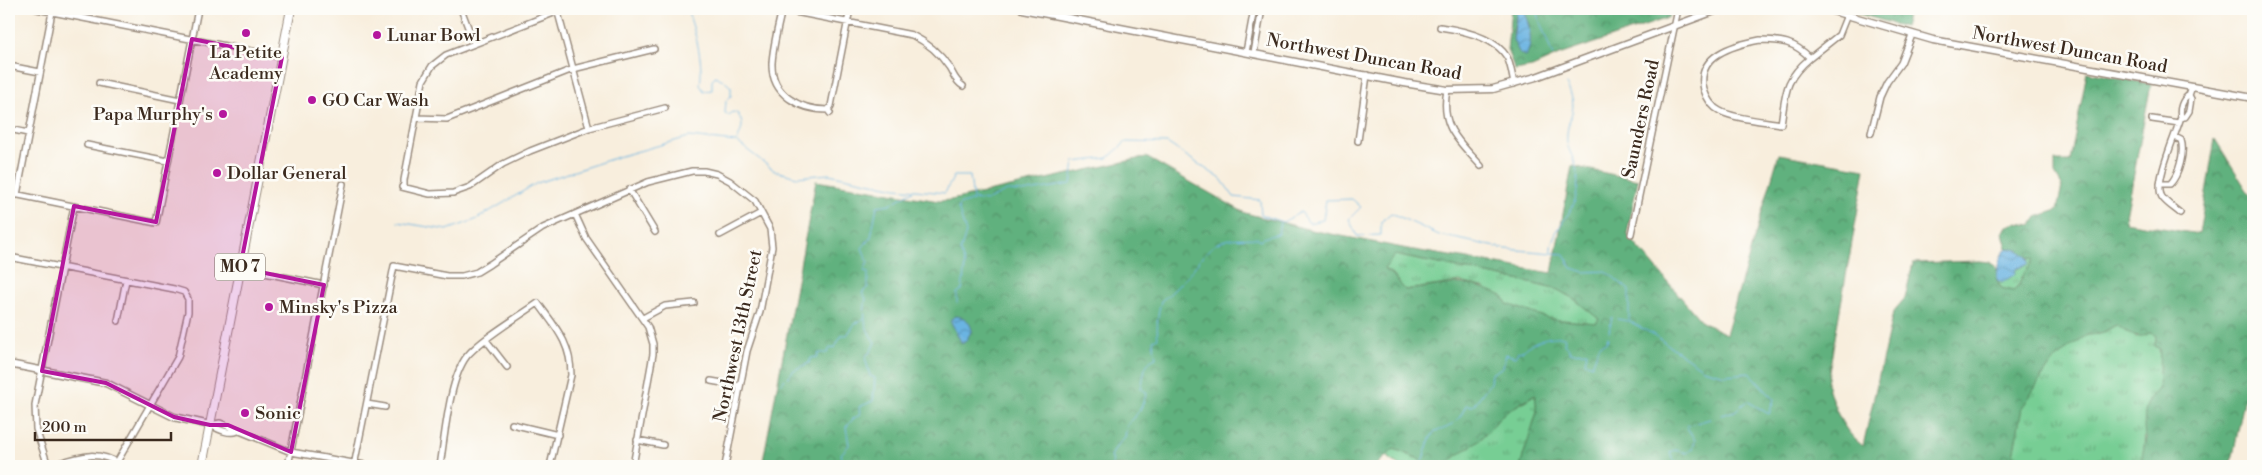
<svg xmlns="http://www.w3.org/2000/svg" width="2262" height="475" viewBox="0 0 2262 475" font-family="'Libre Bodoni',serif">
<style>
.grass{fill:url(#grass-tufts);stroke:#597c59}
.forest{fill:url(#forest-crowns);stroke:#4e6e4e;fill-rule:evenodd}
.water{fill:url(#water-waves);stroke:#526f80}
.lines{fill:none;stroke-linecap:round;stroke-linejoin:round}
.stream{stroke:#6ab4e2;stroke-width:1}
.minor-casing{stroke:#9a8c7e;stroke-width:8}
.tertiary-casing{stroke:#9a8c7e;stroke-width:9}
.primary-casing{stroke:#9a8c7e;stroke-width:10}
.minor{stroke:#fff;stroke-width:5}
.tertiary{stroke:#fff;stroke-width:6}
.primary{stroke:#fff;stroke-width:8}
.marked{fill:#b5179e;fill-opacity:0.2;stroke:#b5179e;stroke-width:4;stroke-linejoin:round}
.poi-dot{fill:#b5179e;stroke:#fdfcf7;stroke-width:2}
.labels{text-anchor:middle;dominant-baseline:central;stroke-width:5;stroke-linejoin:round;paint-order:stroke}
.shield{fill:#fdfcf7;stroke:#75695f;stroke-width:1}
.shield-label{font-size:16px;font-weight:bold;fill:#3b2a1e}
.poi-label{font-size:18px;fill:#3b2a1e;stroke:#fdfcf7;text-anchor:start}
.street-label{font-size:18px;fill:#3b2a1e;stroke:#fdfcf7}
</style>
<defs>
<pattern id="grass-tufts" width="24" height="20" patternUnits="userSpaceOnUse" patternTransform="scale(1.25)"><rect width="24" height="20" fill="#77ce94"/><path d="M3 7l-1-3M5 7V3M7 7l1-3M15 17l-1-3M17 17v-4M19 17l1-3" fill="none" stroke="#63a778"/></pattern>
<pattern id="forest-crowns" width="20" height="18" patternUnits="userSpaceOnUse" patternTransform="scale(1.25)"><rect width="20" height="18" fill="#61b17e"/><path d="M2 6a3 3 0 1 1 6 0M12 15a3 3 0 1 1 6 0" fill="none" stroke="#519067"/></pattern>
<pattern id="water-waves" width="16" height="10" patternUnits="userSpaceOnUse" patternTransform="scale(1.25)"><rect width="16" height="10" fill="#6ab4e2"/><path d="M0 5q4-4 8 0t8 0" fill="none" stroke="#5893b7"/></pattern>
</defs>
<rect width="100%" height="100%" fill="#fdfcf7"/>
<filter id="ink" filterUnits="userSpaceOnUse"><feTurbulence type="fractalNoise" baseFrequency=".02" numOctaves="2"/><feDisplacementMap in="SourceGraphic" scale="10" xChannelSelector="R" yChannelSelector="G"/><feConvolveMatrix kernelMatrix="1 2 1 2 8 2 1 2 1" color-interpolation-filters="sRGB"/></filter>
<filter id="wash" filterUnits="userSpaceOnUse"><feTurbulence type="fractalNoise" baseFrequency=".0096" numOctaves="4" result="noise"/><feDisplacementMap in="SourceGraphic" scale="20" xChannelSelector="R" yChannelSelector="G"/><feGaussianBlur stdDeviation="1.12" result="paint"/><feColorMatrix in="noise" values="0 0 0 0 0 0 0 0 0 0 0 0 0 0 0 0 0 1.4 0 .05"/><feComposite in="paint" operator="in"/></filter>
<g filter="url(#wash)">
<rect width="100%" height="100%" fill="#f8eedd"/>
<path class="grass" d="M1394 255 1522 281 1558 290 1574 299 1599 319 1596 323 1550 319 1507 304 1483 287 1460 282 1405 290 1392 274 1384 269Z
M2028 258 2035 259C2031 267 2025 271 2022 277 2019 284 2020 286 2013 291L2001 288 1997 280 2002 283 2015 269 2029 264Z
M2116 325 2136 337 2151 332 2156 336C2160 348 2164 377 2158 389 2152 401 2149 396 2146 413 2143 433 2147 445 2140 466H2109L2103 458 2092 460 2088 466H2011L2021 408 2050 365 2069 347 2087 335 2100 334Z
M1536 394 1537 412 1520 466H1443L1483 437 1503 414Z
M1394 449 1417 458 1427 466H1400L1386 456Z"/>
<path class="forest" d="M1511 9H1517L1513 34 1528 52 1529 25 1522 9H1673L1669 17 1665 19 1559 55 1532 67 1515 70 1507 50Z
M1851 9H1909L1904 27 1850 11Z
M2087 72 2151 84 2125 222 2199 234 2215 139 2253 200V356L2231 466H2140L2146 438 2144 429 2145 412 2148 400 2158 389 2160 349 2155 346 2156 336 2151 332C2138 342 2128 332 2116 325L2100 334 2087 335 2069 347 2050 365 2022 408 2011 466H1520L1537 412 1535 394 1503 414 1483 437 1443 466H1427L1417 458 1394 449 1375 466H762L816 181 939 201 951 200 1146 157 1245 213 1311 230 1408 249 1552 273 1572 166 1638 180 1627 234 1702 322 1726 334 1779 154 1865 169 1827 383C1835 409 1841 429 1863 446L1893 312 1905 298 1913 263 1980 261 1990 262 1997 269V280L2001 288 2013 291C2020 286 2019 284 2022 277 2025 271 2031 267 2034 259 2024 257 2018 250 2007 248L2003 233 2007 226 2016 223 2032 225 2037 217 2057 210 2062 186 2055 174V161H2070ZM1395 255 1522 281 1558 290 1574 299 1599 319 1596 323 1550 319 1507 304 1504 297C1460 275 1449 286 1405 290L1392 274 1384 269Z"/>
<path class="water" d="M1517 9H1522C1529 20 1535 45 1525 56L1520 54 1513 40Z
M2007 248 2018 250 2028 258 2029 264 2016 269 2015 274 2002 283 1997 280C1997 268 1998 257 2007 248Z
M955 316C965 317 969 320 972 330L966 341 962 344 950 320Z"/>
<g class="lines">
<path class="stream" d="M687 9C695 32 704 60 700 85L704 91 712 90V81L715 76 723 80 731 87V96L726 101 725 113 729 115 733 112 737 113C745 124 742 129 737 141
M1535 9 1553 56
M737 142 775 171 797 177 829 174 896 188 945 193 954 176H970L973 199 986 201 1007 191 1022 192 1071 184 1074 162 1108 158 1126 142 1167 143 1221 179 1234 197 1260 200 1261 215 1283 222 1301 212 1309 223 1323 220 1326 200 1352 199 1361 207 1349 219 1357 236 1381 235V222L1391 213 1439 235 1506 249 1564 254 1572 268 1585 272 1606 271 1629 290V321L1654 335 1703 369 1725 375 1749 373 1774 399 1769 414 1747 401 1735 411 1721 415
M398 222 447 230 475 220 537 183 621 156 689 137 736 142
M1551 251C1550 233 1568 219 1574 203 1579 188 1579 175 1574 161 1572 155 1568 149 1567 143 1565 116 1582 111 1566 84
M957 303V293L962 290 965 265 960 251 966 233 958 208 959 205 974 200
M1617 319 1628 321
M1609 332 1612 317
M788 377 794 370 809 363 811 358 817 357 819 353H827L830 348 835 347 842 335H847L854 325 864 318
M782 383 785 379
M1422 462C1426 451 1428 440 1435 431 1451 429 1461 419 1466 405L1473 406 1490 383 1491 374 1503 367 1506 354 1515 357 1518 352C1527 350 1525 348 1532 344 1542 338 1553 336 1565 337L1564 345 1568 347 1570 353 1587 352 1585 362 1592 365 1600 345 1607 342 1608 337
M845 466 841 454 849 445 846 427 854 418 860 415 859 407 873 401 875 378 870 376 865 357 871 351 875 342C864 328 863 316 866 298L862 293 868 287V272L864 271 868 262 862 248 871 237 877 206 890 204 913 191
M1111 466 1113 462 1111 456 1116 447 1125 437 1127 425 1140 410 1147 393 1141 388C1145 375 1142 363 1156 358L1153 340 1158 338C1156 325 1158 313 1161 301 1172 293 1181 283 1189 274 1199 263 1207 246 1222 241 1234 237 1246 239 1258 238L1260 240C1266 236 1271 236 1278 234L1280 222
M1684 466 1672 459 1670 452 1675 450 1687 453 1693 449 1695 440 1686 426 1710 419"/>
</g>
</g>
<g filter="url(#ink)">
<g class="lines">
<g class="minor-casing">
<path id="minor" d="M37 9 282 57
M461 9 474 43
M557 9 589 128
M780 9 912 35C928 43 939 52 949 67 954 75 955 81 963 86
M782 9C778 27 773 46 772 63 771 95 800 110 828 110
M1965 9H1968
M1440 27C1461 30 1495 37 1507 57 1511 65 1512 75 1514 84
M1760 40C1781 40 1795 42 1810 58 1784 80 1786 92 1781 124 1764 121 1735 119 1720 111 1712 107 1707 99 1704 90 1695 55 1734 45 1760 40Z
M1246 52 1254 9
M1254 53 1262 9
M1810 58 1839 35 1847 15
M9 66 40 72
M99 83 180 100
M1447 90C1440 127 1458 140 1481 166
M2189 95C2182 100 2179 109 2181 117H2185L2189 111 2191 99 2189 95 2192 87
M830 113 828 110 831 106 850 9
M417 118 447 119 573 69 654 49
M2152 119 2179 123
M9 129 28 133
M1871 133 1880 97 1887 82 1901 63 1912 35
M1358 141 1367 75
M87 145 168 161
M2160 184H2170C2179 175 2185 152 2181 140L2175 137
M404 186V180L423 81 432 66 446 55 564 9
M402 187 430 194 453 193 470 187 503 164 530 151 589 128 665 108
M629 189 655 232
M9 193 156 223 198 9
M17 195 52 12
M2180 213C2174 208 2166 203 2162 197 2153 184 2176 134 2181 117
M575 214 586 238 648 327 653 344V354L633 466
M1631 234 1678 9
M720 235 761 213
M9 257 174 289 184 292 188 299V312L178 357 117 462
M240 268 324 285
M643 318 665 306 694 303
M118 321 126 280
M486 340 507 367
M711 381 740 386
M367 404 385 407
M512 424 558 435
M210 425 220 423 291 452 370 466
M210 425C218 429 229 435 238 431
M637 440 663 445
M48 466 36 429 35 405 74 206
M50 466C78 457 96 448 123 466
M288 466 343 184
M354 466 394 266 447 276H462L477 272 490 264 543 228 648 182 692 171H704L717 174 730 181 755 201 770 229 772 247 760 312 747 351 725 466
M440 466C445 436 449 379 467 356 481 339 520 316 538 303 556 328 571 343 571 375L550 466"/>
</g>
<g class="tertiary-casing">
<path id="tertiary" d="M1022 9 1404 83 1447 90 1493 89 1536 77 1720 9
M1826 9 1933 40 2253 98
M9 364 106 383 174 417 210 425"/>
</g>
<g class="primary-casing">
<path id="primary" d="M202 466 291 9"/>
</g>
<use href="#minor" class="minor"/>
<use href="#tertiary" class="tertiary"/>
<use href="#primary" class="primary"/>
</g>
</g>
<path class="marked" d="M192 39 282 57 240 268 324 285 291 452 228 425H210L174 417 106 383 42 371 74 206 156 222Z"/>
<g class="poi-dot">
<circle cx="246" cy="33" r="5"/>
<circle cx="377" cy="35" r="5"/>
<circle cx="312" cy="100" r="5"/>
<circle cx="223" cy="114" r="5"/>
<circle cx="217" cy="173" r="5"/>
<circle cx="269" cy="307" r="5"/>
<circle cx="245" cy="413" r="5"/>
</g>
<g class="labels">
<rect class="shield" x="215" y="253.5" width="50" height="27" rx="4"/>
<g class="shield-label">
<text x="240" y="267">MO 7</text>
</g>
<g class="poi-label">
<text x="387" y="35">Lunar Bowl</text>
<text x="246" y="52" text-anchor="middle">La Petite<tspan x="246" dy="21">Academy</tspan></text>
<text x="322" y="100">GO Car Wash</text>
<text x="213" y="114" text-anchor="end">Papa Murphy's</text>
<text x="227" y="173">Dollar General</text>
<text x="279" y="307">Minsky's Pizza</text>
<text x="255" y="413">Sonic</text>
</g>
<g class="street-label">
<text transform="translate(2070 50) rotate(10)">Northwest Duncan Road</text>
<text transform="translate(1364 57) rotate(10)">Northwest Duncan Road</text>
<text transform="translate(1641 119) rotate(-78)">Saunders Road</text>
<text transform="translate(738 336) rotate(-78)">Northwest 13th Street</text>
</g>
</g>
<rect width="2262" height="475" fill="none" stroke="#fdfcf7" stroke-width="30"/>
<path d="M35 432v8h136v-8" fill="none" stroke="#3b2a1e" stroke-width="2.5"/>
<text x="42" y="432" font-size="15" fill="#3b2a1e" stroke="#fdfcf7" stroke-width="4" paint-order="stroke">200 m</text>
</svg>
